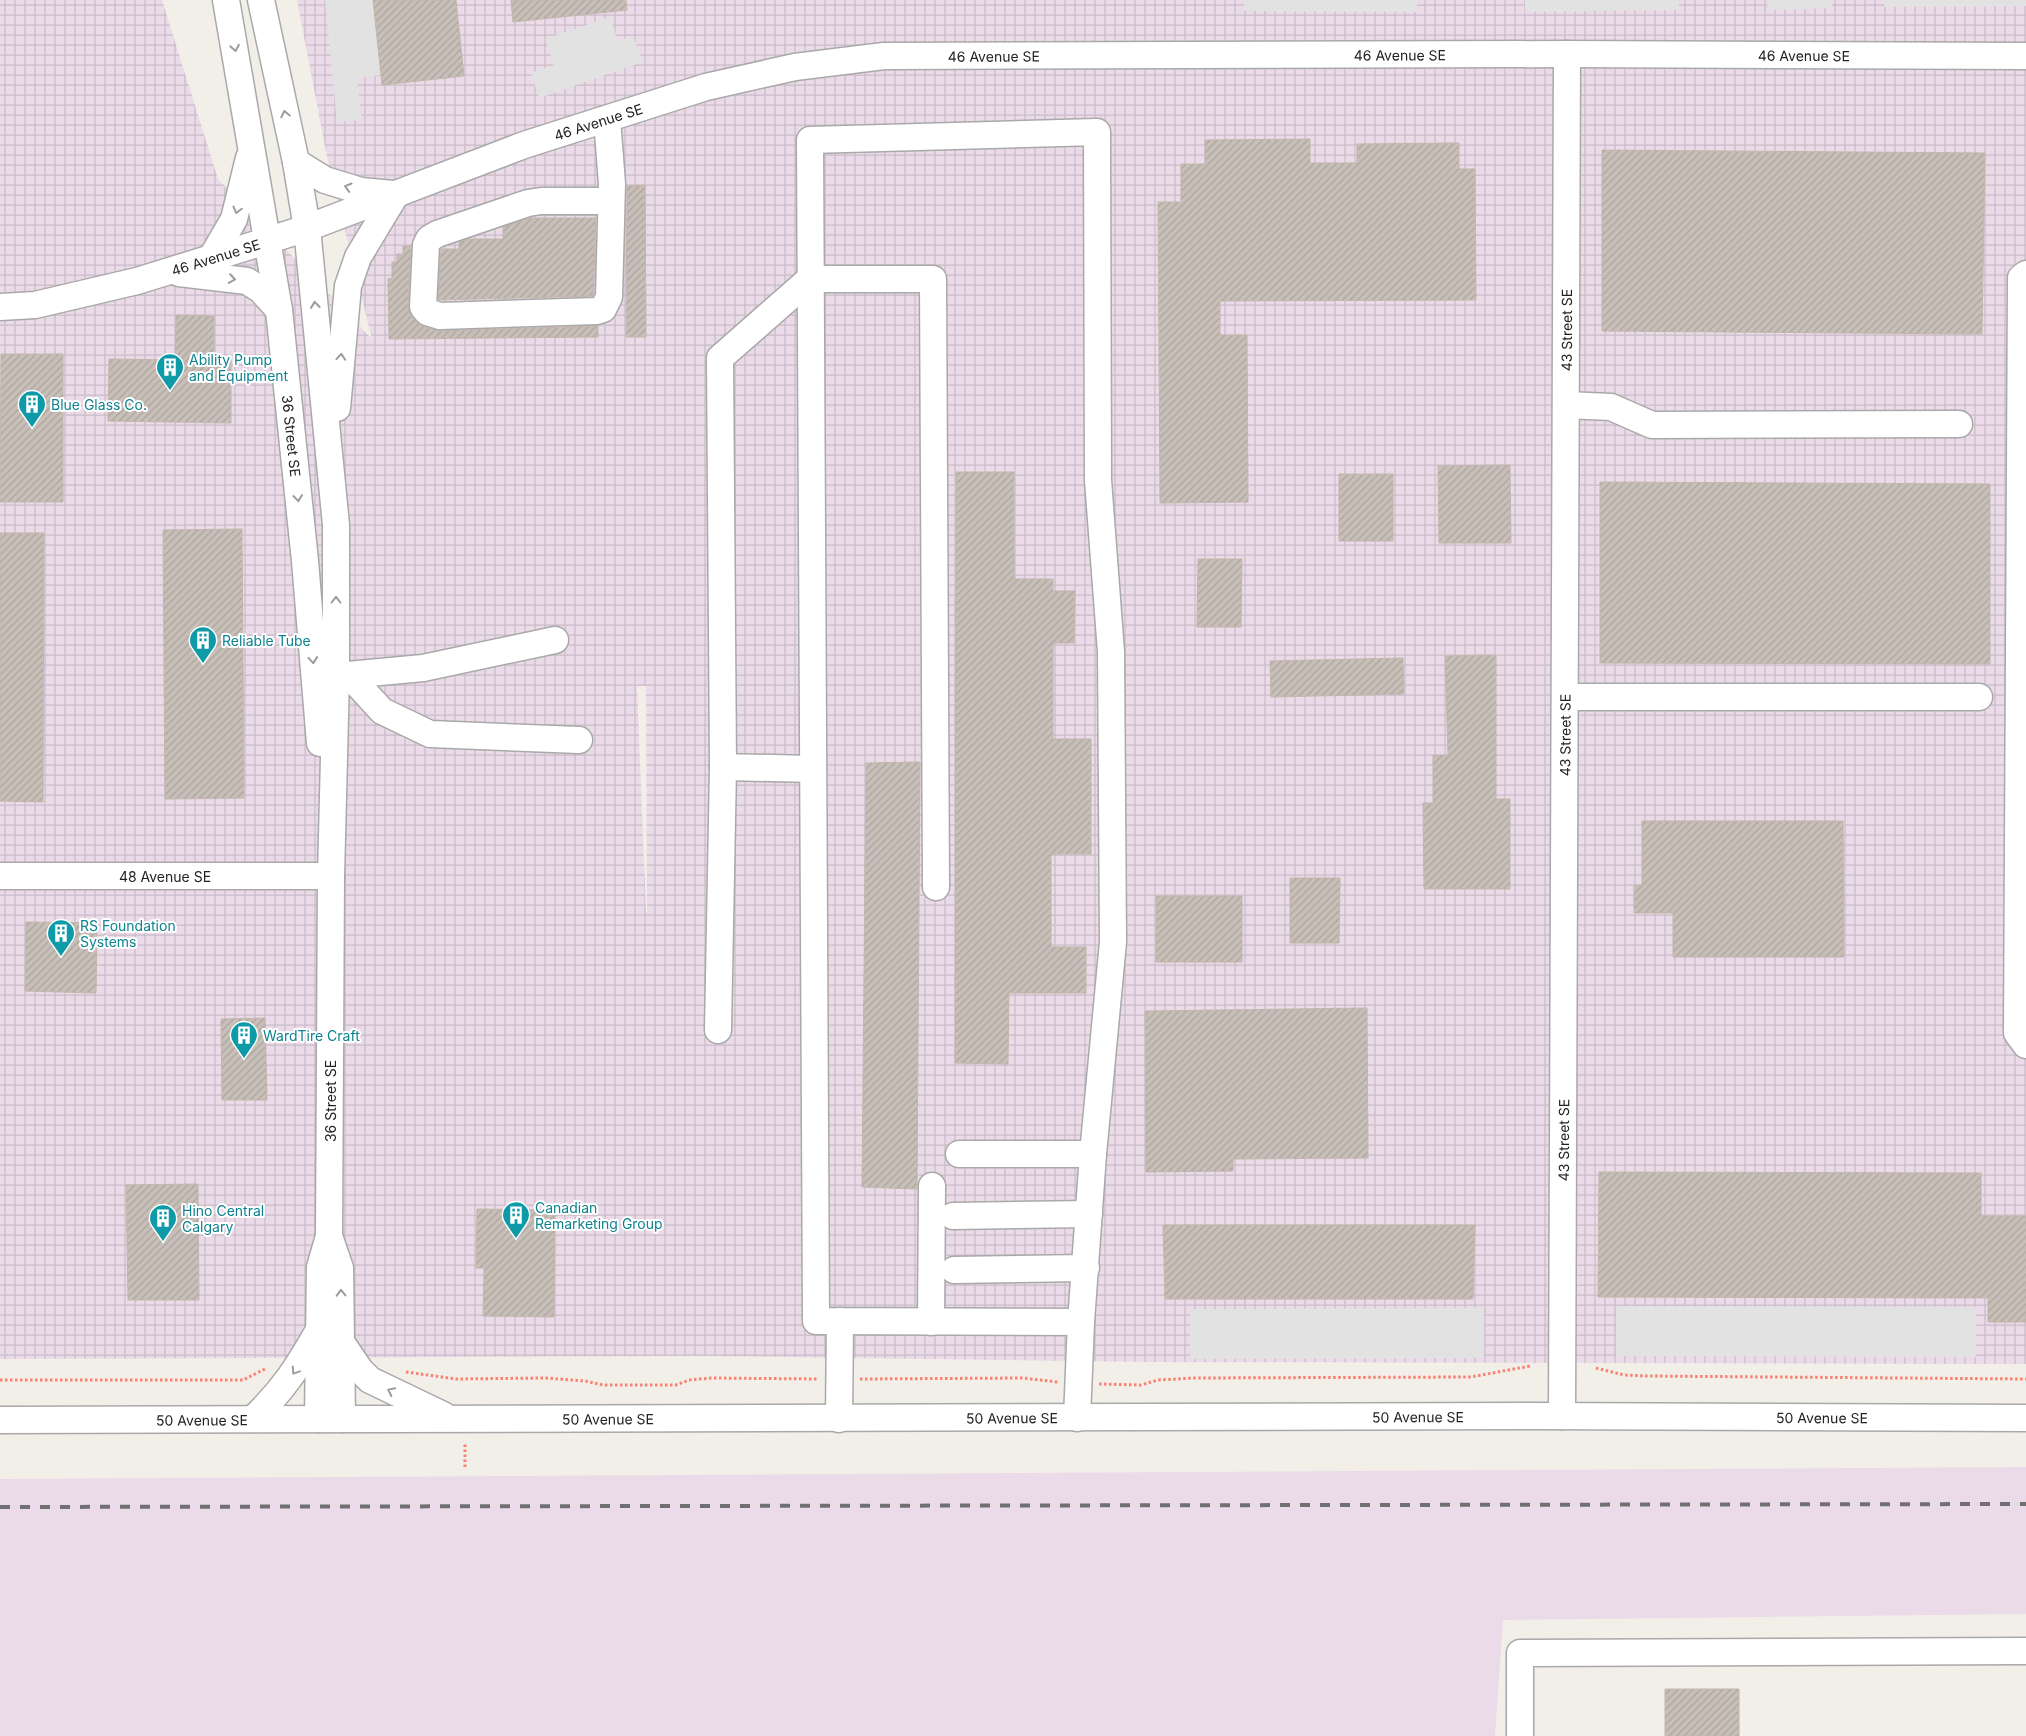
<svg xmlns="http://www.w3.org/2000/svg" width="2026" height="1736" viewBox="0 0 2026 1736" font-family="Inter,sans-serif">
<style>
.industrial{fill:url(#industrial-grid);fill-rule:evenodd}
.railway{fill:#ebdbe8}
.parking{fill:#e2e2e2}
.building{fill:url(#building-hatch);stroke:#c4b6ab}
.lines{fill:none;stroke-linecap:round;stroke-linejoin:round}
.minor-casing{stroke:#a9a9a9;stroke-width:29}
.path{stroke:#fa8072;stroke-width:3;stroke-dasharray:2.5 2.5;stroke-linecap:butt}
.minor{stroke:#fff;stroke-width:26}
.rail{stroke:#707070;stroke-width:4;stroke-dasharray:10 10;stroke-linecap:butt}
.oneway{stroke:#9c9c9c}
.labels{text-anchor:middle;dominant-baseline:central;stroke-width:4;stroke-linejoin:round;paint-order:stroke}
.street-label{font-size:14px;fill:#222;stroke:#fff}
.culture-label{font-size:14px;fill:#0d838f;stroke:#fff;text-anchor:start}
</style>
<defs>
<pattern id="industrial-grid" width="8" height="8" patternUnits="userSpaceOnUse" patternTransform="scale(1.25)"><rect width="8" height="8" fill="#ebdbe8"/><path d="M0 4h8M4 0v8" fill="none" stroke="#c9bcc7"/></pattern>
<pattern id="building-hatch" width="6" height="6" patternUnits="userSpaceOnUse" patternTransform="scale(1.25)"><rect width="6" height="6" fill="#c7bfb8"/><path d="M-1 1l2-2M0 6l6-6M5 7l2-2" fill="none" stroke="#aba49e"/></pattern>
</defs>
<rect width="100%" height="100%" fill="#f2efe9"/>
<path class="industrial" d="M0 0H162L218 179 372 339 327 157 297 0H2026V1364L1149 1362 699 1356 0 1359ZM637 686H646L647 912H646Z"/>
<path class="railway" d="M2026 1467V1614L1503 1620 1495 1736H0V1479Z"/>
<path class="parking" d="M325 0H373L381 75 357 78 362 120 337 122Z
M1244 0H1417V12L1244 11Z
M1525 0H1679V10L1525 12Z
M1767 0H1832V8L1768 10Z
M1884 0H2026V6L1884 7Z
M610 17 618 41 633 36 643 62 539 98 531 73 554 65 545 39Z
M1616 1306 1976 1307V1357L1616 1356Z
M1484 1308V1358L1190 1359V1309Z"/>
<path class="building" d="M373 0H456L464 76 382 85Z
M511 0H626L627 10 513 22Z
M1310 139V163H1357V144L1459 143V169H1475L1476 300 1220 301V335H1247L1248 502 1160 503 1158 202H1181V164H1205V140Z
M1602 150 1985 153 1982 334 1602 331Z
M645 185 646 337H626L627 186Z
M530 218H596L593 296 438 300 441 249H459V242L468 239H503V227Z
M403 246H411L408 307 411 316 423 326 440 331 598 326V337L389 339 388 279 392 278V262H397V254H403Z
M176 315 214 316V360H231V423L108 421 109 359 175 360Z
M1 354H63V502H0Z
M1510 465 1511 543H1439L1438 466Z
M956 472H1014V579H1053V591H1075L1074 643H1053V739H1091V854H1051V947H1086V993H1009L1008 1064 955 1063Z
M1339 474H1393V541H1339Z
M1600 482 1990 484V664L1600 663Z
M242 529 244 798 165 799 163 530Z
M0 533H44L43 802 0 801Z
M1198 559H1242L1241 627H1197Z
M1496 655V799H1510V889H1424L1423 803H1433V755H1448L1445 656Z
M1403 658 1404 694 1271 697 1270 661Z
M920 762 917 1189 862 1187 866 763Z
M1642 821H1843L1844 957H1673V913H1634V885H1642Z
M1290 878H1340L1339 943H1290Z
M1156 896H1242V962H1156Z
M26 922 97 923 96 993 25 991Z
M1367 1008 1368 1158 1233 1159V1171L1146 1172 1145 1011Z
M265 1018 267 1100H222L221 1019Z
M1599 1172 1981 1173V1216H2026V1322H1988V1298L1598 1297Z
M198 1184 199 1300H128L126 1185Z
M477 1209 555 1210 554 1317 483 1316 484 1268H476Z
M1163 1225H1475L1473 1299H1165Z
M1665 1689H1739V1736H1665Z"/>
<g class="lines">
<g class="minor-casing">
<g id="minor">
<path id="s1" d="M226 0 279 310 305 561 320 743"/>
<path d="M261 0 296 162 307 228 336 525V677L331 876 329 1236 320 1267 318 1419"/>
<path d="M607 119 612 184 609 297 603 309 597 311 440 316 427 312 423 307 426 245 429 239 437 234 528 203 541 201H611"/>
<path d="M296 162 325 180 361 191 393 194"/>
<path d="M212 257 234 219 249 158"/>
<path d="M179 273 247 281 261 290 279 310"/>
<path d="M2026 274 2021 278 2017 1033 2026 1045"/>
<path id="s2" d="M0 307 35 305 137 281 247 247 307 228 524 145 706 87 795 67 884 56 1567 54 2026 56"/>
<path d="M1566 405 1611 407 1652 425 1959 424"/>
<path d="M337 408 348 286 358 257 396 194"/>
<path d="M349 675 382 711 430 734 579 740"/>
<path d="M337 676 423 668 555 640"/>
<path d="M1565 697H1979"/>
<path d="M813 769 723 767 720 358 810 279H933L936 887"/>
<path id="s3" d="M0 876H331"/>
<path d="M718 1030 723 767"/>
<path d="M959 1154H1093"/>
<path d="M953 1216 1089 1214"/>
<path d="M329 1236 340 1268 342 1419"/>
<path d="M954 1270 1086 1268"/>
<path d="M931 1322 932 1186"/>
<path d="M341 1342 360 1370 370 1380 443 1415"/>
<path id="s4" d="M1562 1416 1567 54"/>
<path d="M1077 1418 1081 1322 1093 1154 1113 942 1111 652 1098 480 1097 132 810 140 816 1321 1081 1322"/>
<path d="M253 1419C284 1389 298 1367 319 1330"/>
<path d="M839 1419 840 1321"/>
<path id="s5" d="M0 1420 1530 1416 2026 1418"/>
<path d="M1520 1736V1653L2026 1651"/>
</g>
</g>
<path class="path" d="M1596 1368 1624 1375 1647 1376 2026 1379
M406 1372 456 1379 546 1378 585 1381 603 1385H676L689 1380 711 1378 818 1379
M860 1379 1022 1378 1058 1382
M0 1380H243L265 1369
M1099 1384 1141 1385 1158 1380 1194 1378 1471 1377 1530 1366
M465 1467V1442"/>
<use href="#minor" class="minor"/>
<path class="rail" d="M0 1507 2026 1504"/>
</g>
<defs><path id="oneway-chevron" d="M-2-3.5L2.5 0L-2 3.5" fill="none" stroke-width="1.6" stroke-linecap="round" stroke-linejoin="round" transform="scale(1.25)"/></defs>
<g class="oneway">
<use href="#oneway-chevron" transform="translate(235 48) rotate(80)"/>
<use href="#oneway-chevron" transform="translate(285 114) rotate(-102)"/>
<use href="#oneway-chevron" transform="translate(348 187) rotate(-164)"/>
<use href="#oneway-chevron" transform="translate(237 210) rotate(105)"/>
<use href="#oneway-chevron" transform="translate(232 279) rotate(9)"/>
<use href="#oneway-chevron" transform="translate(315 305) rotate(-96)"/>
<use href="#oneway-chevron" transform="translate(341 357) rotate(-86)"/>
<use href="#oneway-chevron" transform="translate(298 498) rotate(84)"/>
<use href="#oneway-chevron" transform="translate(336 600) rotate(-90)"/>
<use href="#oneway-chevron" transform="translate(313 660) rotate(85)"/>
<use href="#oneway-chevron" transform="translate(341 1293) rotate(-91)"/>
<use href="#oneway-chevron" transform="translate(295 1371) rotate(124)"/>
<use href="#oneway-chevron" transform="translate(391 1391) rotate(-154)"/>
</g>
<defs>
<g id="building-pin" transform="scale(1.4375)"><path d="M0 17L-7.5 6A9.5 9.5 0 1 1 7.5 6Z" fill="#0f9aa8" stroke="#fff"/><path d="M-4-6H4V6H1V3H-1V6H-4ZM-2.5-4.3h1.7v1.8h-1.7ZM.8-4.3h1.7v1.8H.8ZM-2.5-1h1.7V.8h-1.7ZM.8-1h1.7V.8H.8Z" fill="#fff"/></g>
</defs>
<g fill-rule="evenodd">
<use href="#building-pin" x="170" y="367"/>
<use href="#building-pin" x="32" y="404"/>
<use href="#building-pin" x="203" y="640"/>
<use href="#building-pin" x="61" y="933"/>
<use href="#building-pin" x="244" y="1035"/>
<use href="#building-pin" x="516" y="1215"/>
<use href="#building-pin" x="163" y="1218"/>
</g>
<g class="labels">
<g class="street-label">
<text stroke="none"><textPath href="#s2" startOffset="1438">46 Avenue SE</textPath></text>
<text stroke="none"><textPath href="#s2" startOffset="1032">46 Avenue SE</textPath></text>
<text stroke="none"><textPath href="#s2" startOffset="1842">46 Avenue SE</textPath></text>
<text stroke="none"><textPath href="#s2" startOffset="628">46 Avenue SE</textPath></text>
<text stroke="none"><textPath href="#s2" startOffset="222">46 Avenue SE</textPath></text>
<text stroke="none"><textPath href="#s4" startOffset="1086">43 Street SE</textPath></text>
<text stroke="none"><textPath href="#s1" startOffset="441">36 Street SE</textPath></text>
<text stroke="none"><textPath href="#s4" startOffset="681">43 Street SE</textPath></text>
<text stroke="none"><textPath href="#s3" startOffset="165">48 Avenue SE</textPath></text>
<text transform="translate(330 1101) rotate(-90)">36 Street SE</text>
<text stroke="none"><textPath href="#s4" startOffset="276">43 Street SE</textPath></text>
<text stroke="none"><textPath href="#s5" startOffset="1418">50 Avenue SE</textPath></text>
<text stroke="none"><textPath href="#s5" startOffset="1822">50 Avenue SE</textPath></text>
<text stroke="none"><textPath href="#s5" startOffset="1012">50 Avenue SE</textPath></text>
<text stroke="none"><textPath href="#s5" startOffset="202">50 Avenue SE</textPath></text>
<text stroke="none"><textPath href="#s5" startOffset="608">50 Avenue SE</textPath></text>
</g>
<g class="culture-label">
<text x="189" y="359">Ability Pump<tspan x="189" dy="16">and Equipment</tspan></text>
<text x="51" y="404">Blue Glass Co.</text>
<text x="222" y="640">Reliable Tube</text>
<text x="80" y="925">RS Foundation<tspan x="80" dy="16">Systems</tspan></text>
<text x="263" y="1035">WardTire Craft</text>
<text x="535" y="1207">Canadian<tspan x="535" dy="16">Remarketing Group</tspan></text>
<text x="182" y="1210">Hino Central<tspan x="182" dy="16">Calgary</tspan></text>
</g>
</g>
</svg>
